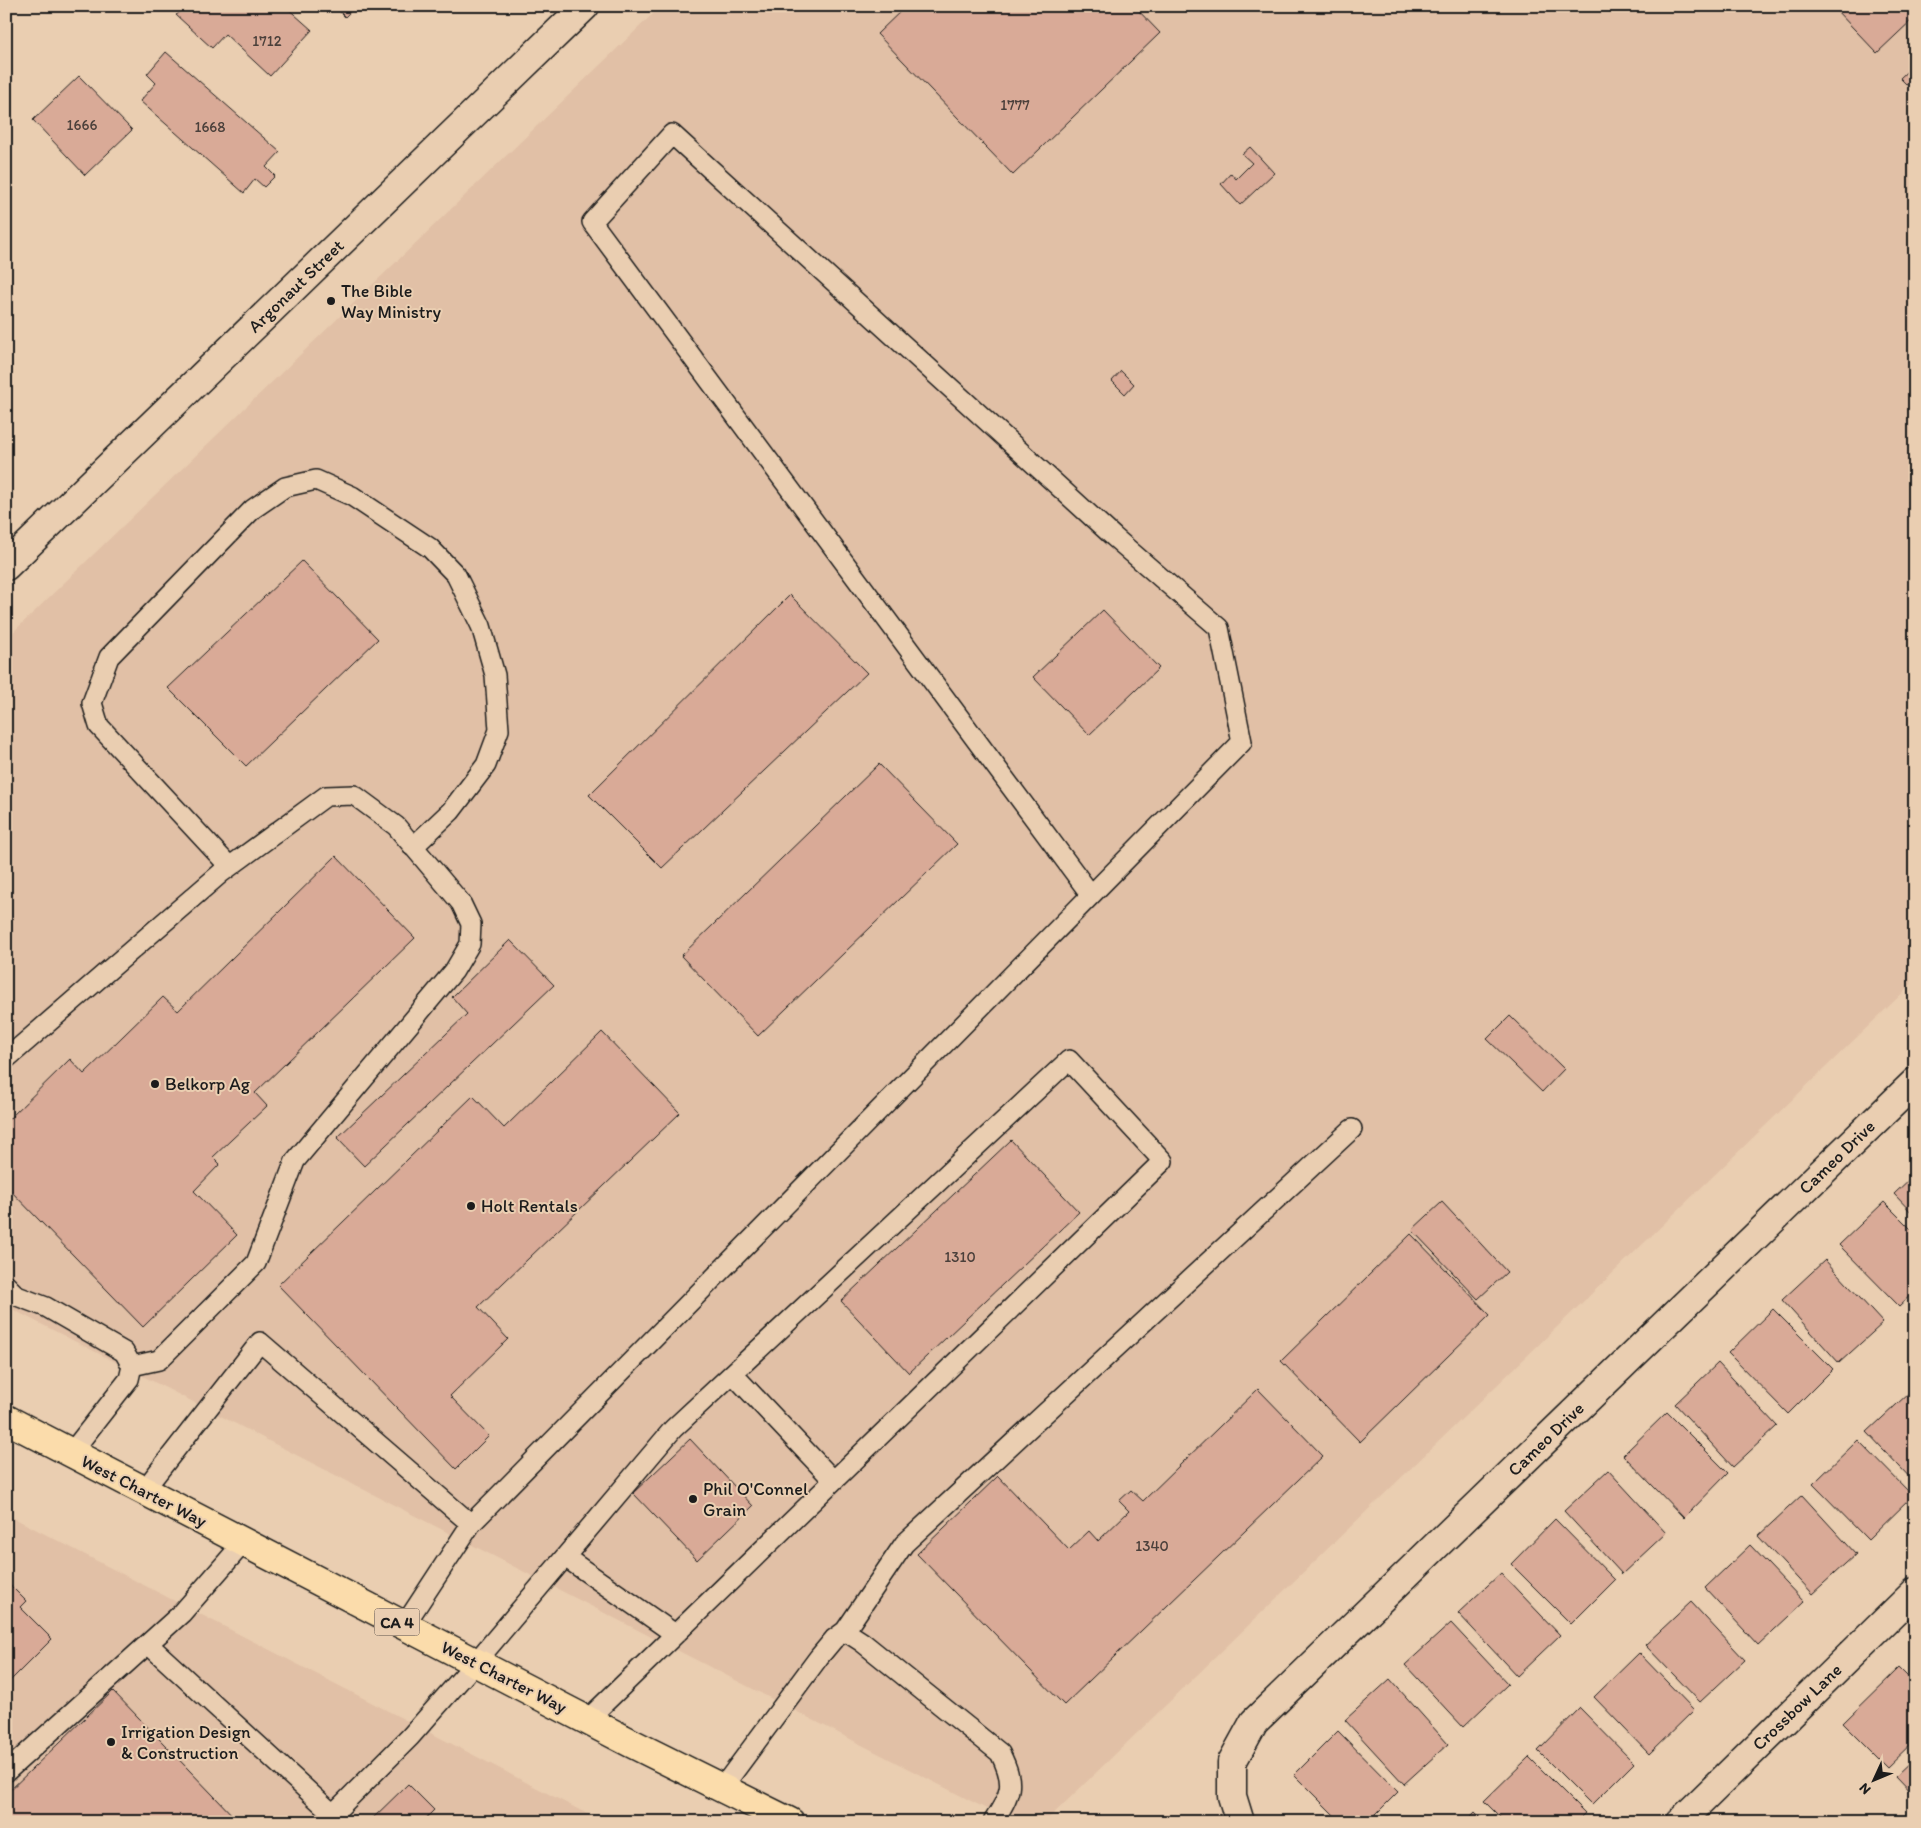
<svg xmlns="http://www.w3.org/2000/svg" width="1921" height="1828" viewBox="0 0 1921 1828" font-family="Itim,sans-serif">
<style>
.built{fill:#e1c0a6}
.building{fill:#d9aa97;stroke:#1c1c1c}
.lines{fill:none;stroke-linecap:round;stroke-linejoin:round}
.service-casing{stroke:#1c1c1c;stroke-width:22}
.minor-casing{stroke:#1c1c1c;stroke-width:31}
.trunk-casing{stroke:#1c1c1c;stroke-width:31}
.service{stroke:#eaceb1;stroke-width:19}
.minor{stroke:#eaceb1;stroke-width:28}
.trunk{stroke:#fbdcab;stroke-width:28}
.poi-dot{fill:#1c1c1c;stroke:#eaceb1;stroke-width:2}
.labels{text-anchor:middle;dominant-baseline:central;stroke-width:4;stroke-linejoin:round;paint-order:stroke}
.number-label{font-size:15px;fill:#4b403b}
.shield{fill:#eaceb1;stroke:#5a5149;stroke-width:1}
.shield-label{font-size:16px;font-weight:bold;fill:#1c1c1c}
.street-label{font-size:18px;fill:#1c1c1c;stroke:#eaceb1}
.poi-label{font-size:18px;fill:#1c1c1c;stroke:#eaceb1;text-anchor:start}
</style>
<rect width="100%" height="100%" fill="#eaceb1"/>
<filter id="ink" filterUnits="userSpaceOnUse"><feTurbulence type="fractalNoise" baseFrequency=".02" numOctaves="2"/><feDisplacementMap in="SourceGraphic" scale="10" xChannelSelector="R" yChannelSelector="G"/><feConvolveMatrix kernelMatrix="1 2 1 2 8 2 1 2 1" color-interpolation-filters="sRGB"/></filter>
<g filter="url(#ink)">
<path class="built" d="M661 6H1915V981L1045 1822H1012L6 1306V639Z
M6 1514 603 1822H6Z"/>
<path class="building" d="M179 6H285L312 30 270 76 225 34 212 48 176 15 183 10Z
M334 6H356L345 17Z
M906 6H1134L1160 33 1013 175 877 34Z
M1836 6H1915V17L1877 53 1834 8Z
M166 52 280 152 266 167 275 176 264 187 255 179 244 193 140 101 156 83 147 74Z
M1915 64V93L1900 78Z
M79 76 132 130 85 175 33 120Z
M1250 147 1274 173 1240 205 1221 184 1231 173 1236 179 1252 163 1242 154Z
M1121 371 1134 384 1125 394 1112 381Z
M302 561 378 639 246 766 168 688Z
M790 595 867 673 662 868 589 795Z
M1103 610 1159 668 1089 735 1033 677Z
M879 764 957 844 758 1036 681 956Z
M336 856 415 938 255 1093 267 1106 213 1157 220 1164 194 1191 237 1235 143 1327 6 1186V1122L70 1059 84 1074 163 997 178 1011Z
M510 940 554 985 364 1166 337 1138 467 1014 452 997Z
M1510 1016 1564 1069 1542 1092 1487 1039Z
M602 1032 680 1113 478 1307 508 1339 450 1396 489 1436 456 1469 278 1285 473 1096 504 1128Z
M1011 1140 1079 1212 909 1373 841 1301Z
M1915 1174V1216L1894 1194Z
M1442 1202 1507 1272 1478 1299 1412 1230Z
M1884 1202 1915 1233V1291L1899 1306 1839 1245Z
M1411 1234 1490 1315 1360 1442 1281 1361Z
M1825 1260 1883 1323 1839 1363 1782 1300Z
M1773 1309 1833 1369 1788 1414 1728 1353Z
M1718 1363 1777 1426 1733 1467 1675 1404Z
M1258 1389 1323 1456 1064 1705 917 1554 998 1476 1069 1550 1089 1531 1098 1541 1129 1511 1119 1501 1131 1490 1143 1501Z
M1911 1391 1915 1395V1483L1867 1432Z
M1667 1412 1728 1473 1684 1518 1623 1455Z
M690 1439 753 1506 697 1560 633 1493Z
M1858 1440 1913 1496 1868 1540 1813 1484Z
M1608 1470 1666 1533 1622 1574 1564 1511Z
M1802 1495 1856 1554 1812 1594 1758 1536Z
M1555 1519 1615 1580 1571 1624 1511 1564Z
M1750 1545 1804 1602 1758 1645 1705 1588Z
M1501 1573 1560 1635 1517 1676 1458 1613Z
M6 1581 26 1601 20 1607 52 1639 6 1685Z
M1691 1602 1745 1660 1700 1702 1645 1645Z
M1451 1623 1508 1684 1463 1727 1405 1665Z
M1639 1653 1694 1710 1649 1754 1594 1697Z
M1899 1668 1915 1684V1740L1887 1767 1843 1723Z
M1390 1679 1448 1744 1404 1784 1345 1720Z
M113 1691 239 1822H6V1794Z
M1580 1708 1634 1763 1592 1805 1538 1751Z
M1338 1731 1398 1792 1368 1822H1341L1294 1775Z
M1529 1757 1585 1813 1576 1822H1505L1484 1801Z
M1915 1758V1798L1895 1777Z
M408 1784 434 1810 422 1822H369Z
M1475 1812 1485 1822H1465Z"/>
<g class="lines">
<g class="service-casing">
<path id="service" d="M229 866 99 726 92 703 109 657 253 509 285 487 316 480 352 496 430 548 456 575 481 626 495 675 499 730 486 765 451 811 413 847
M6 1059 221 873 326 796 354 795 396 826 461 903 471 924 470 944 454 971 295 1161 256 1263 159 1360 132 1366
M6 1285 17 1296 46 1307 124 1352 132 1366 129 1379 71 1453
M733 1374 833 1480
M144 1490 260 1342 471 1524 404 1626
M471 1524 1242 742 1219 628 1114 537 672 134 592 222 1091 895
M565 1557 675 1634
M845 1631 904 1544 1352 1129
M148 1644 333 1814
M6 1772 182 1613 244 1542
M722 1788 819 1657 834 1639 845 1631 862 1642 1000 1753C1016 1785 1011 1793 993 1822
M325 1822 410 1737 476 1662 673 1429 1069 1060 1163 1161 587 1720"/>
</g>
<g class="minor-casing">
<path id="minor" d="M6 566 585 6
M1240 1822 1232 1796V1762L1254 1722 1915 1082
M1680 1822 1915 1592"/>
</g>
<g class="trunk-casing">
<path id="trunk" d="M6 1419 631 1743 790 1822"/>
</g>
<use href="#service" class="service"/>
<use href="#minor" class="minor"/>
<use href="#trunk" class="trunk"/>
</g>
</g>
<g class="poi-dot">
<circle cx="331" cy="301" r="5"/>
<circle cx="155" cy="1084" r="5"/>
<circle cx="471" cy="1206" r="5"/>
<circle cx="693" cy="1499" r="5"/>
<circle cx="111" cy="1742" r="5"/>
</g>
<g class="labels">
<g class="number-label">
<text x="267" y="41">1712</text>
<text x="1015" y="105">1777</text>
<text x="82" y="125">1666</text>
<text x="210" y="127">1668</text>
<text x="960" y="1257">1310</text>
<text x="1152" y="1546">1340</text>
</g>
<rect class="shield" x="374.5" y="1608.5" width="45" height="27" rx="4"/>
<g class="shield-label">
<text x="397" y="1622">CA 4</text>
</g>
<g class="street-label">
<text transform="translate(296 286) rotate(-44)">Argonaut Street</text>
<text transform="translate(1837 1157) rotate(-44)">Cameo Drive</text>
<text transform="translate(1546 1439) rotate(-44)">Cameo Drive</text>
<text transform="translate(144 1491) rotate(27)">West Charter Way</text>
<text transform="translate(504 1677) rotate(27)">West Charter Way</text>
<text transform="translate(1797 1707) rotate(-44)">Crossbow Lane</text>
</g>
<g class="poi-label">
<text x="341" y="291">The Bible<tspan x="341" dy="21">Way Ministry</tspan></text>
<text x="165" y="1084">Belkorp Ag</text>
<text x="481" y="1206">Holt Rentals</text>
<text x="703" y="1489">Phil O'Connel<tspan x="703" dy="21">Grain</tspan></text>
<text x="121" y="1732">Irrigation Design<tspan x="121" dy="21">&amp; Construction</tspan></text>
</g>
</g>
<rect width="1921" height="1828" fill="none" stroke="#eaceb1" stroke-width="25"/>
<rect x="12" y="12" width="1896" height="1803" fill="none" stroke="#1c1c1c" stroke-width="2" filter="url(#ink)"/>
<g transform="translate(1874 1780) rotate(226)" stroke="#eaceb1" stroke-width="4" paint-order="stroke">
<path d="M0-4L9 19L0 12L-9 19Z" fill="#1c1c1c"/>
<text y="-8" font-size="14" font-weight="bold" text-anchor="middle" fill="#1c1c1c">N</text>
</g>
</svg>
